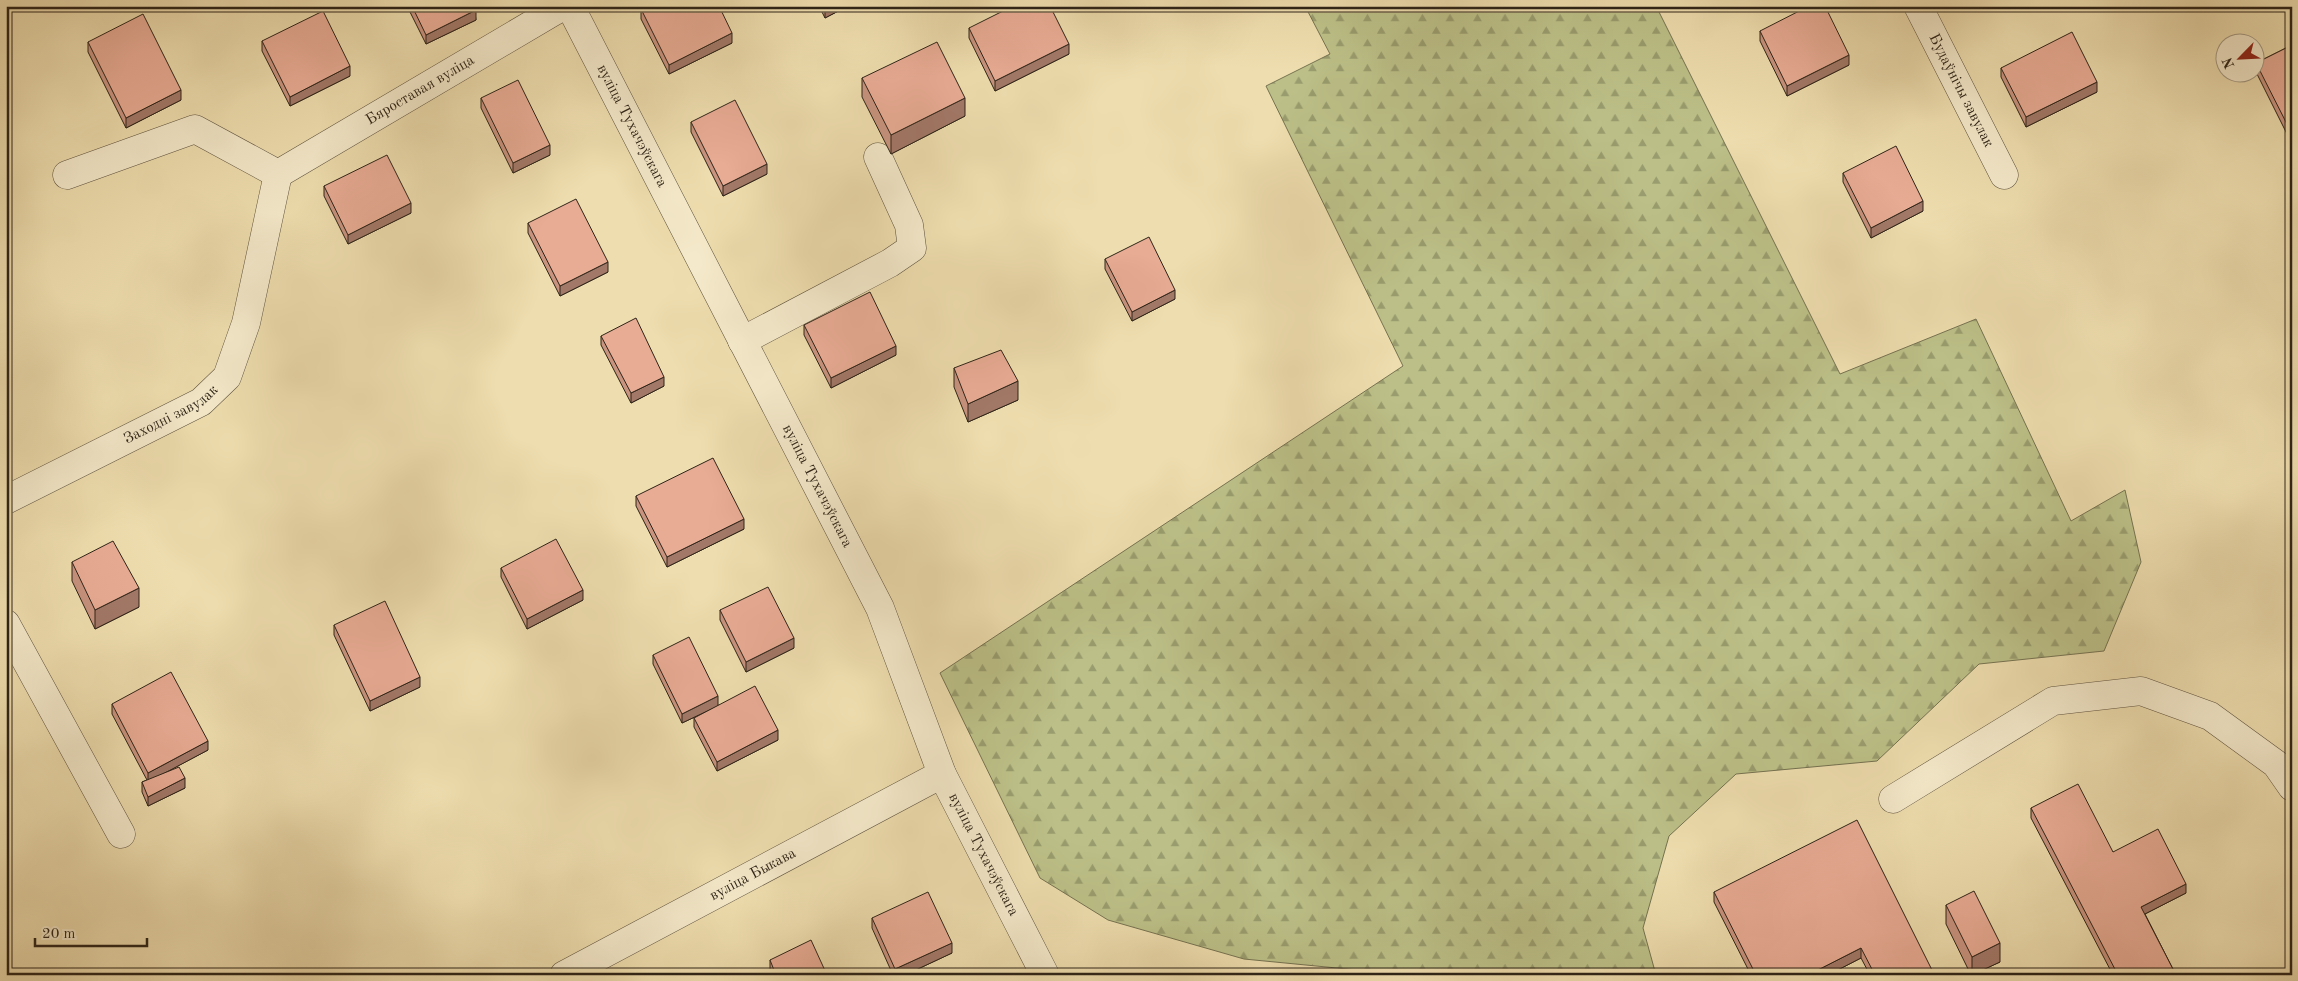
<svg xmlns="http://www.w3.org/2000/svg" width="2298" height="981" viewBox="0 0 2298 981" font-family="'Old Standard TT',serif">
<style>
.forest{fill:url(#forest-firs);stroke:#757250}
.lines{fill:none;stroke-linecap:round;stroke-linejoin:round}
.minor-casing{stroke:#5e523e;stroke-width:29}
.minor{stroke:#f4e9ca;stroke-width:28}
.wall{fill:#c8937f;stroke:#2e2418}
.shaded-wall{fill:#a27868;stroke:#2e2418}
.building{fill:#e8ab94;stroke:#2e2418}
.labels{text-anchor:middle;dominant-baseline:central;stroke-width:4;stroke-linejoin:round;paint-order:stroke}
.street-label{font-size:15px;fill:#2e2418;stroke:#f4e9ca}
</style>
<defs>
<pattern id="forest-firs" width="22" height="20" patternUnits="userSpaceOnUse" patternTransform="scale(1.25)"><rect width="22" height="20" fill="#bcc088"/><path d="M5 1l3.5 6h-7zM16 11l3.5 6h-7z" fill="#999c6e"/></pattern>
</defs>
<rect width="100%" height="100%" fill="#eeddae"/>
<filter id="stains"><feTurbulence type="fractalNoise" baseFrequency=".004" numOctaves="4"/><feColorMatrix values="0 0 0 0 .2 0 0 0 0 .09 0 0 0 0 .02 0 0 0 .5 -.17"/></filter>
<radialGradient id="worn" r=".72"><stop offset=".6" stop-color="#630" stop-opacity="0"/><stop offset="1" stop-color="#630" stop-opacity=".3"/></radialGradient>
<path class="forest" d="M1305 6H1656L1840 374 1976 319 2071 521 2125 490 2141 562 2104 651 1979 664 1877 761 1736 774 1669 836 1643 928 1656 975H1382L1378 972 1244 959 1108 920 1040 878 940 673 1403 366 1266 86 1330 54Z"/>
<g class="lines">
<g class="minor-casing">
<g id="minor">
<path id="s1" d="M570 6 880 608 942 774 1045 975"/>
<path id="s2" d="M1918 6 2004 175"/>
<path id="s3" d="M278 174 563 6"/>
<path d="M67 175 195 129 278 174"/>
<path d="M742 341 890 263 912 248 909 225 878 157"/>
<path id="s4" d="M6 500 201 402 227 377 246 323 278 174"/>
<path d="M6 624 121 834"/>
<path d="M1893 799 2053 701 2141 691 2210 716 2276 764 2292 787"/>
<path id="s5" d="M564 975 942 774"/>
</g>
</g>
<use href="#minor" class="minor"/>
</g>
<path class="wall" d="M407 6H474L476 20 426 44Z
M819 6H848L825 18Z
M641 9 732 43 669 74 641 19Z
M969 28 1069 54 995 91 969 38Z
M1760 31 1849 65 1787 96 1760 41Z
M262 41 350 76 290 106 262 51Z
M88 42 181 100 126 128 88 52Z
M2292 45V144L2256 72V63Z
M2001 68 2097 92 2026 127 2001 77Z
M862 78 965 116 891 154 862 97Z
M481 98 550 155 513 173 481 108Z
M691 122 767 174 723 196 691 132Z
M1843 173 1923 211 1871 238 1843 182Z
M324 186 411 213 348 244 324 196Z
M528 223 608 272 560 296 528 233Z
M1105 259 1175 299 1132 321 1105 269Z
M804 325 896 355 831 388 804 335Z
M601 336 664 386 631 403 601 345Z
M954 368 1018 400 968 422 954 387Z
M636 496 744 529 667 567 636 506Z
M72 562 139 607 95 629 72 581Z
M501 568 583 600 527 629 501 577Z
M720 610 794 648 746 672 720 620Z
M334 625 420 687 370 711 334 635Z
M653 655 718 705 778 740 717 771 694 727V718L699 715 682 723 653 664Z
M112 704 208 750 170 770 185 788 148 806 142 792V782L147 780 112 714Z
M2031 808 2113 852 2186 893 2145 914 2176 975H2113L2031 818Z
M1714 892 1932 975H1870L1861 958 1828 975H1751L1714 902Z
M1946 905 2000 962 1971 975 1946 924Z
M872 918 952 953 905 975H893L872 928Z
M770 960 827 975H770Z"/>
<path class="shaded-wall" d="M829 6H848L825 18V8Z
M2191 6H2199L2191 10Z
M476 10V20L426 44V35Z
M732 33V43L669 74V65Z
M1069 44V54L995 91V81Z
M1849 55V65L1787 96V86Z
M350 66V76L290 106V97Z
M2097 82V92L2026 127V117Z
M181 90V100L126 128V118Z
M965 98V116L891 154V135Z
M550 145V155L513 173V163Z
M767 164V174L723 196V186Z
M1923 201V211L1871 238V228Z
M411 203V213L348 244V235Z
M608 262V272L560 296V286Z
M1175 290V299L1132 321V312Z
M896 346V355L831 388V378Z
M664 377V386L631 403V393Z
M1018 381V400L968 422V404Z
M744 519V529L667 567V557Z
M139 588V607L95 629V610Z
M583 590V600L527 629V619Z
M794 638V648L746 672V662Z
M420 677V687L370 711V701Z
M718 696V706L682 723V714Z
M778 730V740L717 771V762Z
M208 741V750L148 782V773Z
M185 778V788L148 806V797Z
M2186 884V893L2141 916V907Z
M952 943V953L905 975H895V969Z
M2000 943V962L1972 975V957Z
M1861 948V958L1828 975H1808Z
M1932 970V975H1922Z"/>
<path class="building" d="M412 6H474L476 10 426 35Z
M647 6H719L732 33 669 65 641 9Z
M1013 6H1050L1069 44 995 81 969 28Z
M1809 6H1825L1849 55 1787 86 1760 31Z
M323 11 350 66 290 97 262 41Z
M143 14 181 90 126 118 88 42Z
M2072 32 2097 82 2026 117 2001 68Z
M937 42 965 98 891 135 862 78Z
M2292 45V134L2256 63Z
M518 80 550 145 513 163 481 98Z
M735 100 767 164 723 186 691 122Z
M1896 146 1923 201 1871 228 1843 173Z
M387 155 411 203 348 235 324 186Z
M576 199 608 262 560 286 528 223Z
M1149 237 1175 290 1132 312 1105 259Z
M870 292 896 346 831 378 804 325Z
M636 318 664 377 631 393 601 336Z
M1001 350 1018 381 968 404 954 368Z
M713 458 744 519 667 557 636 496Z
M556 539 583 590 527 619 501 568Z
M113 541 139 588 95 610 72 562Z
M768 587 794 638 746 662 720 610Z
M385 601 420 677 370 701 334 625Z
M689 637 718 696 682 714 653 655Z
M171 672 208 741 148 773 112 704Z
M755 686 778 730 717 762 694 718Z
M179 767 185 778 148 797 142 782Z
M2078 784 2113 852 2158 829 2186 884 2141 907 2176 975H2118L2031 808Z
M1857 820 1932 970 1922 975H1875L1861 948 1808 975H1756L1714 892Z
M1974 891 2000 943 1972 957 1946 905Z
M928 892 952 943 895 969 872 918Z
M811 940 827 975H776L770 960Z"/>
<g class="labels">
<g class="street-label">
<text stroke="none"><textPath href="#s3" startOffset="165">Бяроставая вуліца</textPath></text>
<text stroke="none"><textPath href="#s2" startOffset="95">Будаўнічы завулак</textPath></text>
<text stroke="none"><textPath href="#s1" startOffset="135">вуліца Тухачэўскага</textPath></text>
<text stroke="none"><textPath href="#s4" startOffset="186">Заходні завулак</textPath></text>
<text stroke="none"><textPath href="#s1" startOffset="540">вуліца Тухачэўскага</textPath></text>
<text stroke="none"><textPath href="#s1" startOffset="945">вуліца Тухачэўскага</textPath></text>
<text stroke="none"><textPath href="#s5" startOffset="214">вуліца Быкава</textPath></text>
</g>
</g>
<rect width="2298" height="981" fill="none" stroke="#eeddae" stroke-width="25"/>
<rect x="8" y="8" width="2283" height="966" fill="none" stroke="#2e2418" stroke-width="2.5"/>
<rect x="12" y="12" width="2273" height="956" fill="none" stroke="#2e2418"/>
<g transform="translate(2240 58) rotate(246)"><circle r="24" fill="#f4e9ca" stroke="#a59a83"/>
<path d="M0-4L9 19L0 12L-9 19Z" fill="#8f2418"/>
<text y="-8" font-size="14" font-weight="bold" text-anchor="middle" fill="#2e2418">N</text>
</g>
<path d="M35 938v8h112v-8" fill="none" stroke="#2e2418" stroke-width="2.5"/>
<text x="42" y="938" font-size="15" fill="#2e2418" stroke="#f4e9ca" stroke-width="4" paint-order="stroke">20 m</text>
<rect width="100%" height="100%" filter="url(#stains)"/>
<rect width="100%" height="100%" fill="url(#worn)"/>
</svg>
